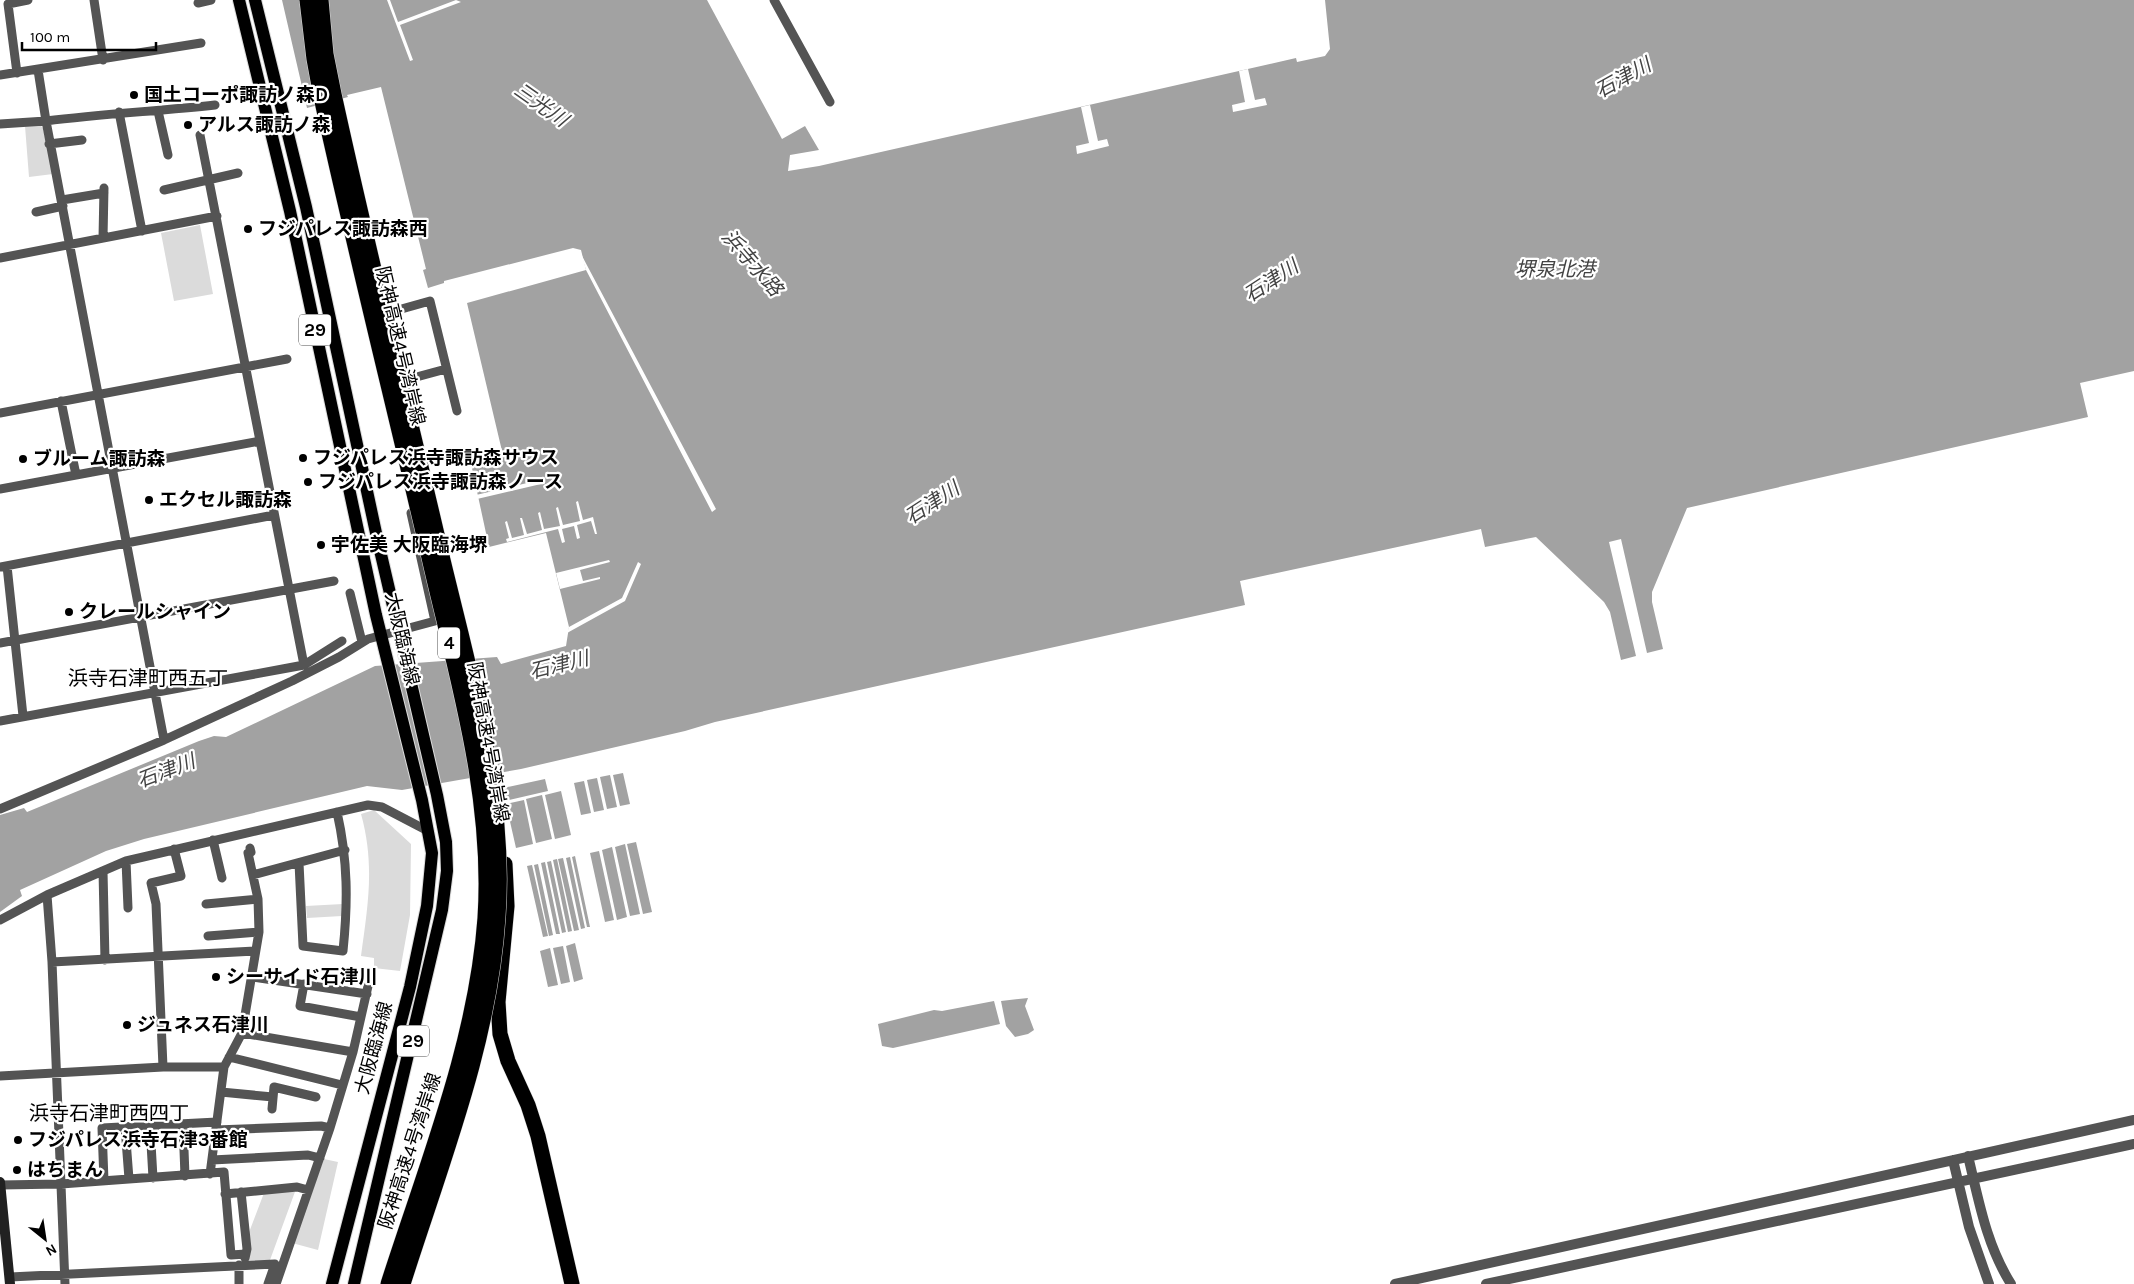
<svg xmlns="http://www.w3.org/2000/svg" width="2134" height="1284" viewBox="0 0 2134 1284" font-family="Karla,'Noto Sans JP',sans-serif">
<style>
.green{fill:#dbdbdb}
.water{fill:#a2a2a2}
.pier{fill:#fff}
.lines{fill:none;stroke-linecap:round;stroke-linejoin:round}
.primary-casing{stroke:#dbdbdb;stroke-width:14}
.motorway-casing{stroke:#dbdbdb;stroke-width:16}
.minor{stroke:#545454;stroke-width:9}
.tertiary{stroke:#545454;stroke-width:10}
.secondary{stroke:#212121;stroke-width:10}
.primary{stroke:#000;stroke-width:12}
.motorway{stroke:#000;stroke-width:15}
.motorway-bridge-casing{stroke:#dbdbdb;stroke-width:16;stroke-linecap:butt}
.motorway-bridge{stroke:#000;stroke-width:15}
.poi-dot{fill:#000;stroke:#fff;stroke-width:2}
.labels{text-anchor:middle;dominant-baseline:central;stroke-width:4.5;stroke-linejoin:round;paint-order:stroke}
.shield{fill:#fff;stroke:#4c4c4c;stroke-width:1}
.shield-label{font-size:18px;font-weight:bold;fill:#000}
.poi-label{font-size:19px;font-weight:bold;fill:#000;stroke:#fff;text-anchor:start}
.street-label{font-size:19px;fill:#000;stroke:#fff}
.water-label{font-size:20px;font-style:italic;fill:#434343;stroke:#fff}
.neighbourhood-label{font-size:20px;fill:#000;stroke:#fff}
</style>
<rect width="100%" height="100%" fill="#fff"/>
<path class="green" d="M39 124 43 128 53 174 29 177 25 126Z
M200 225 213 294 174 301 161 233Z
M374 810 411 844 410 915 400 971 374 968V958L361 956C368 905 375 864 361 814Z
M343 904 342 916 307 918 306 906Z
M324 1159 338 1162 318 1250 292 1243Z
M296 1189 270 1260 246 1261 248 1235 264 1193Z"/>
<path class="water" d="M282 0H707L782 139 805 126 819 150 790 155 788 171 819 166 1296 58 1297 62 1325 56 1330 49 1325 0H2134V371L2080 383 2088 417 1687 508 1652 592V602L1663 649 1647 653 1621 539 1609 542 1636 656 1621 660 1610 612 1604 602 1536 537 1485 547 1481 529 1240 581 1245 605 715 722 685 731 521 769 402 790 367 786 144 839 106 851 20 890 22 896 0 912V815L24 808 27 812 199 741 214 736 226 737 375 666 497 657 501 664 566 646 569 627 546 533 489 547 470 459 502 451 467 303 586 270 581 250 573 248 444 281V283L428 288 423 270 426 269 381 87 347 95 348 97 307 108Z
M623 773 630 804 620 806 613 775Z
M610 775 617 807 607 809 600 777Z
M597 778 604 810 594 812 587 780Z
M545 779 548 791 505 801 503 788Z
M584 781 591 813 581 815 574 783Z
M561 791 571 835 555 839 545 795Z
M542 795 552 839 536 843 526 799Z
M524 800 533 844 516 848 506 804Z
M636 842 652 912 643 914 627 844Z
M625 844 640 914 630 916 615 847Z
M612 847 627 917 617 920 602 850Z
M599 851 614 920 605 922 590 853Z
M575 856 590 927H587L572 857Z
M570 857 585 928 581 929 566 858Z
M563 858 579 930 574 931 558 859Z
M557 859 572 931 568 932 553 860Z
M551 861 566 932 562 933 547 862Z
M545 862 560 934H556L541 863Z
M538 864 553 935 549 936 534 865Z
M532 865 548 936 543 937 527 866Z
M575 943 583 979 574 982 566 946Z
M563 946 570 982 561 984 553 948Z
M550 948 558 985 548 987 540 951Z
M1028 998 1025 1006 1034 1030 1028 1034 1015 1037 1006 1026 1001 1001Z
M994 1001 1000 1024 893 1048 882 1046 878 1024 934 1010 942 1011Z"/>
<path class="pier" d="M387 0H390L398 22 456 0 461 2 400 25 413 60 410 61Z
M1248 69 1255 100 1265 98 1267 105 1233 112 1232 105 1245 102 1239 71Z
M1090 105 1098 141 1107 139 1109 146 1077 154 1076 146 1089 143 1081 107Z
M581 254 716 509 712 512 586 270Z
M540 480 541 484 477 499 476 495Z
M578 501 583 520 593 517 597 534H595L591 521 577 525 580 538 577 539 574 526 562 529 565 542 562 543 558 529 507 542 506 539 509 538 505 522 507 521 512 538 524 535 520 518H522L527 534 542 530 538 513 540 512 544 529 560 526 556 508 558 507 563 525 580 521 576 502Z
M609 560 610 562 580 570 583 581 600 577V579L560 589 556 573Z
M638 562 641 564 625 601 567 633 569 627 622 598Z"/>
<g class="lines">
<g class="primary-casing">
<path id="primary" d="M239 0 290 211 376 615 422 800 432 853 427 906 410 987 332 1284
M255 0 306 207 376 533 437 795 446 842 447 871 442 910 354 1284"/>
</g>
<g class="motorway-casing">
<path id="motorway" d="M505 864 507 906 498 1002 500 1034 508 1061 528 1105 538 1136 572 1284"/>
</g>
<path class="minor" d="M94 0 103 60
M774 0 830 102
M198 3 211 0
M38 70 46 121C102 114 159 111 215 105
M17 73 8 4 28 0
M0 75 201 43
M158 111 168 155
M119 112 142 231
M0 124 46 121 164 740
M200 135 304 665
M49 144 82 140
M164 190 238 173
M62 200 104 193
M36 212 63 206
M103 238 104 188
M0 258 217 216
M380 315 430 301 457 411
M398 382 446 369
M61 401 76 475 260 441
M0 413 287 359
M0 489 76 475
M7 566 23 716
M0 567 274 515
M350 593 362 642
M0 643 334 581
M0 721 304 665 342 641
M0 809 164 740 292 681 339 657 368 639 435 621 411 513
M213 840 222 878
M126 861 128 908
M299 863 303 946 343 951C348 902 348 861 337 812
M103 871 105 960
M253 875 345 850
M47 895 52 962 65 1284
M206 904 258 899
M0 920 47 895 126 861 368 805 382 807 428 831
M208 936 259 932
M52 962 255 951
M252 977 367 994
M304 984 300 1006 361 1017
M242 1033 353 1052
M229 1057 342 1085
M163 1067 156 904 151 883 181 876 174 849
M0 1076 163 1067H224
M221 1092 273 1097
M272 1109 274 1087 316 1097
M183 1124 185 1176
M150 1126 153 1178
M125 1127 129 1179
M216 1130 321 1126 330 1128
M212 1160 308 1155 320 1158
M210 1174 224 1067 242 1033 259 932 258 899 248 853 251 852 250 848
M104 1181 102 1128 217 1122
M0 1185 61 1184 224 1172 231 1255 246 1254
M241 1192 247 1249 245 1258
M225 1194 297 1187 308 1190
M239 1265V1284
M10 1277 275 1264 268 1284
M276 1284 330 1128 353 1052 371 973"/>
<path class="tertiary" d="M1968 1156C1979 1201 1986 1244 2011 1284
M1953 1160 1969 1227 1989 1284
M1395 1284 2134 1120
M1486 1284 2134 1144"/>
<path class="secondary" d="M0 1182 10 1284"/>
<use href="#primary" class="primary"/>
<use href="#motorway" class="motorway"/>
<g class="motorway-bridge-casing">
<path id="motorway-bridge" d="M307 0 314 59 321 97C355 252 394 407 430 562 457 679 493 797 485 918 476 1043 426 1165 388 1284
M321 0 326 54 334 94C368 250 407 405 443 560 471 677 507 796 498 917 490 1043 441 1164 403 1284"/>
</g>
<use href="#motorway-bridge" class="motorway-bridge"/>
</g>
<g class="poi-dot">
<circle cx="134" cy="95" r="5"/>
<circle cx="188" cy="125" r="5"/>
<circle cx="248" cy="229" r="5"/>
<circle cx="303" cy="458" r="5"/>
<circle cx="23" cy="459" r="5"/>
<circle cx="308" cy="482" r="5"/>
<circle cx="149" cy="500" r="5"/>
<circle cx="321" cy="545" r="5"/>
<circle cx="69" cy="612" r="5"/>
<circle cx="216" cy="977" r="5"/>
<circle cx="127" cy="1025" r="5"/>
<circle cx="18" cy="1140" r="5"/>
<circle cx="17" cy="1170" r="5"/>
</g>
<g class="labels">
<g class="shield">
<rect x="299" y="314.5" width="32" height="31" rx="4"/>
<rect x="438" y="627.5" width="22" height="31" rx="4"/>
<rect x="397" y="1025.5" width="32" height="31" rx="4"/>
</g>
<g class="shield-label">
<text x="315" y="330">29</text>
<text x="449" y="643">4</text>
<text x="413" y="1041">29</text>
</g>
<g class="poi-label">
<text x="144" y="95">国土コーポ諏訪ノ森D</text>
<text x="198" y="125">アルス諏訪ノ森</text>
<text x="258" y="229">フジパレス諏訪森西</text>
<text x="313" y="458">フジパレス浜寺諏訪森サウス</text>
<text x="33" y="459">ブルーム諏訪森</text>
<text x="318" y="482">フジパレス浜寺諏訪森ノース</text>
<text x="159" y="500">エクセル諏訪森</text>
<text x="331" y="545">宇佐美 大阪臨海堺</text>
<text x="79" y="612">クレールシャイン</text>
<text x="226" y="977">シーサイド石津川</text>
<text x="137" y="1025">ジュネス石津川</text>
<text x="28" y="1140">フジパレス浜寺石津3番館</text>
<text x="27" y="1170">はちまん</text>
</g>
<g class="street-label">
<text transform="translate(400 346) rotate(77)">阪神高速4号湾岸線</text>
<text transform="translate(402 639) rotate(77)">大阪臨海線</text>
<text transform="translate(488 742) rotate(80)">阪神高速4号湾岸線</text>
<text transform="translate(374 1048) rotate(-75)">大阪臨海線</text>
<text transform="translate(410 1151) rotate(-72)">阪神高速4号湾岸線</text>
</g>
<g class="water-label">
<text transform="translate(1623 78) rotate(-29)">石津川</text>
<text transform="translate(541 105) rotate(35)">三光川</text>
<text transform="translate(752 263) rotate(49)">浜寺水路</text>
<text x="1555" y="269">堺泉北港</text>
<text transform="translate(1271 281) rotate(-33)">石津川</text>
<text transform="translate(932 503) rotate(-33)">石津川</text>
<text transform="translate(559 665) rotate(-14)">石津川</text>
<text transform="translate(166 771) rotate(-21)">石津川</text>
</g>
<g class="neighbourhood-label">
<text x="148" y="678">浜寺石津町西五丁</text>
<text x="109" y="1113">浜寺石津町西四丁</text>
</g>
</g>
<g transform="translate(45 1239) rotate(150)" stroke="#ffffff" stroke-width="4" paint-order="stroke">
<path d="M0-4L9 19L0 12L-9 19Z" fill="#000000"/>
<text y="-8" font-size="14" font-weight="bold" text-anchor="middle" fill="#000000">N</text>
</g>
<path d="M22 42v8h134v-8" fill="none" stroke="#000000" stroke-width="2.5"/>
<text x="30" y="42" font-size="15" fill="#000000" stroke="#ffffff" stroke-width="4" paint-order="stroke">100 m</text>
</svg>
